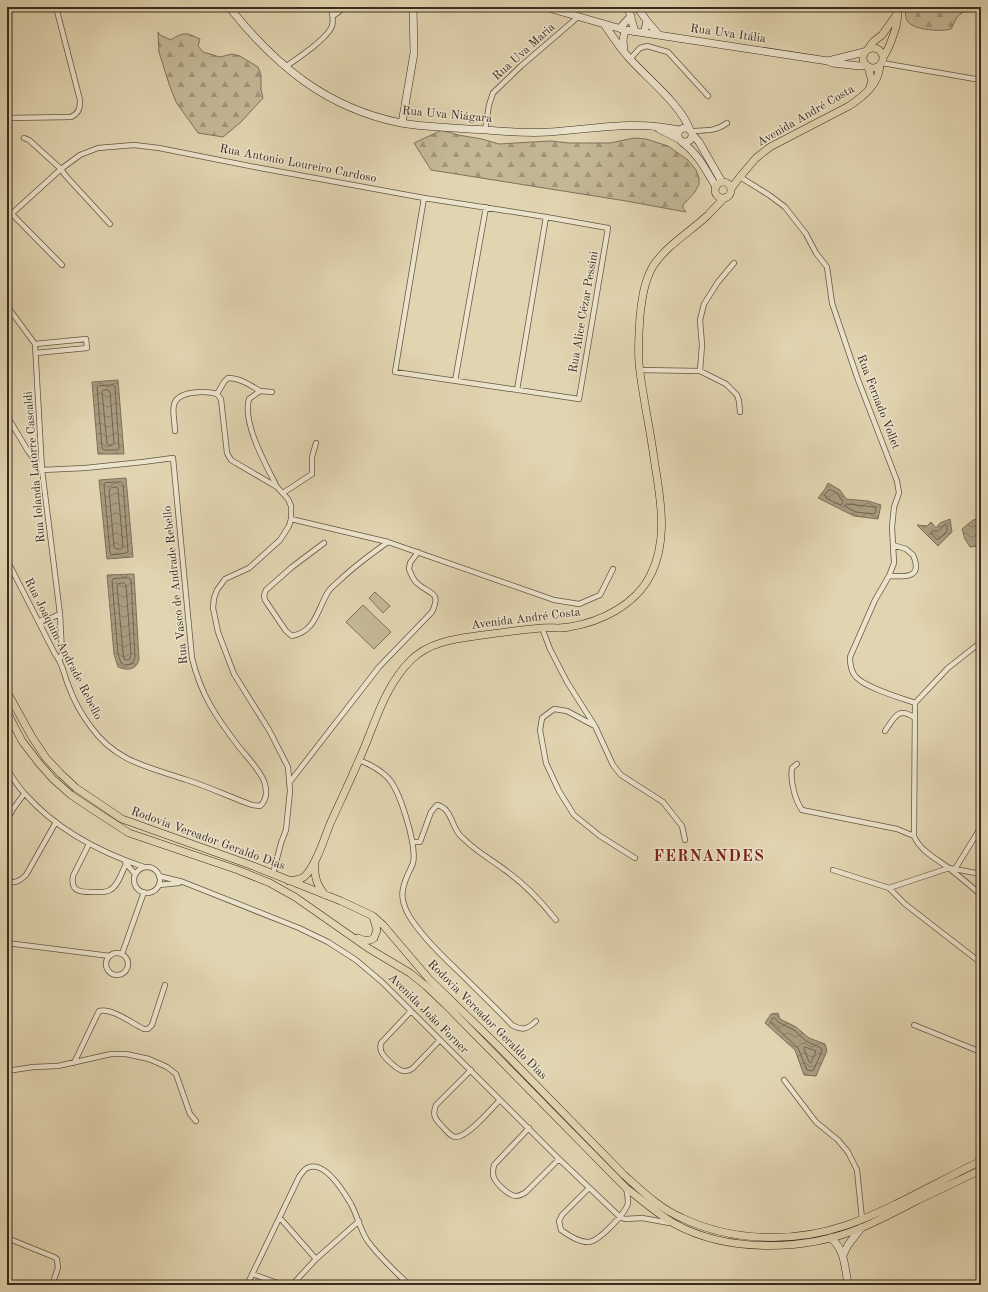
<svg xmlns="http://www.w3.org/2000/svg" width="988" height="1292" viewBox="0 0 988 1292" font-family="'Old Standard TT',serif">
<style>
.grass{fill:#c4b897;stroke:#7e725b}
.forest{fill:url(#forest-firs);stroke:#7e725b}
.water{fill:url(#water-waves);stroke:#7c6f59}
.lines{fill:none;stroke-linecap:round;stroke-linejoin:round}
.shore{stroke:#70644f;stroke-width:1}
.street-casing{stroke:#635743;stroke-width:6}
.secondary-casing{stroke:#392d1f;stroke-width:8}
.primary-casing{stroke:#392d1f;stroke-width:8}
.street{stroke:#ece3cc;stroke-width:4.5}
.secondary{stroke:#ece3cc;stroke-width:7}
.primary{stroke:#e1d4b0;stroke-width:7}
.labels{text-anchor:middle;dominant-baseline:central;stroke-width:3;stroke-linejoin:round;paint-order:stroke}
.street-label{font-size:12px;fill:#392d1f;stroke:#ece3cc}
.district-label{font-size:16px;font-weight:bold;letter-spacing:1px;fill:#7a1f14;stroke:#ece3cc}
</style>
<defs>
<pattern id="forest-firs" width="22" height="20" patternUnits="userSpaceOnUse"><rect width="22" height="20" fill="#c4b897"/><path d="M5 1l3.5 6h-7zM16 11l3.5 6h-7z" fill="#a0967b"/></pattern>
<pattern id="water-waves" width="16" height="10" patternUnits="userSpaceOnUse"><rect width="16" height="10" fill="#a89b7f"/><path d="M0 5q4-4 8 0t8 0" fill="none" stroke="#8a7f67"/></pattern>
</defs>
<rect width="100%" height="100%" fill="#e1d4b0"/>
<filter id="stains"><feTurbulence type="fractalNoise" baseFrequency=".005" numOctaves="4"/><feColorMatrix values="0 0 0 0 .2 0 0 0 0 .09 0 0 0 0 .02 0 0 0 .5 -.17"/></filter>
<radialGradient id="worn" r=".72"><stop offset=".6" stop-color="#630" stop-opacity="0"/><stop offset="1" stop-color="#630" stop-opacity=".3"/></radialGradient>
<path class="grass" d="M375 592 390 606 383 613 369 598Z
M363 605 391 632 374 649 346 622Z"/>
<path class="forest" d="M906 7H981V11L963 12 957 17 951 29C942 32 914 30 908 22 905 18 905 12 906 7Z
M158 32 160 35 171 40C184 31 187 33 200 39L198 46 203 52 220 57 232 54 240 56 258 67 261 75V90L263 98 241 122 223 137 198 133 176 102 169 84 159 52Z
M442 130 458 135 482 139 499 144 550 141 570 143H610L634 138 646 139 668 146 688 160 696 170 699 178V184L695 192 683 205V208L686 212 626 201 431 170 414 143Z"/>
<path class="water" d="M118 380 124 454H98L92 382Z
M126 478 133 557 107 559 99 480Z
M828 483 840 490 846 499 868 501 881 505 878 519 854 516 818 498 825 489Z
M981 518V546L970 547 965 539 962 529 973 520Z
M950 519 952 532 938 546 917 525 927 526 931 522 936 528 940 523Z
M134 574 139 659C137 670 127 671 118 667L114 654 107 575Z
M778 1013 780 1019 796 1027 809 1038 825 1044 827 1051 816 1076 804 1075 795 1050 765 1023 771 1014Z"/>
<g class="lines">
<path class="shore" d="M113 385 115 386 119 448 118 450H104L102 448 97 387 98 386Z
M104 390H108L110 392 114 443 112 445H108L107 444 102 392Z
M121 482 123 484 128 552 126 553 112 555 110 553 104 485 105 483Z
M117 487 118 489 123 547 121 549H116L114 547 109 490 111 488Z
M829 490H831L837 493 843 502 842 504 840 505 826 498 825 495Z
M847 504 875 507 876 509 875 513 873 514 856 512 846 507 845 505Z
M945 525 947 526V531L939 539H936L931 533 932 531H938Z
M129 578 131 580 135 658 132 664 125 665 121 663 118 654 112 581 113 579Z
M124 583 126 585 131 654 130 659 128 660 124 659 123 653 117 586 118 584Z
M773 1018H775L778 1022 794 1030 806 1041 821 1048 822 1051 813 1071 807 1070 798 1048 771 1023V1021Z
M805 1047 816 1051 811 1063 809 1062 804 1049Z"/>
<g class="street-casing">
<path id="street" d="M333 16 345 7
M630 59 640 48 647 46 668 52 708 96
M882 63 981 80
M285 67C297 59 328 38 332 26 334 19 332 13 331 7
M7 118 71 117C79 113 80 109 80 100L56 7
M485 130 489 105 493 93 521 66 578 17
M691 131C705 130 715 132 727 123
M24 138 29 140 61 169 65 175 110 224
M740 177 769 195 785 207 806 234 816 253 827 267 832 303 857 377 897 481 899 493 894 507 892 527 894 563 889 576 875 600 850 657C850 664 851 672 856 677 866 688 901 698 915 703
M7 209 62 265
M7 218 61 169 80 155 98 148 134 145 159 148 260 168 424 198 546 217 608 228 579 399 395 372 424 198
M7 306 35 344 42 470 60 614 62 653 60 659
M35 344 86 339 87 348 36 353
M640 370 700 371 726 384 737 395 739 401 740 412
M700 371 702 345 700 320 704 304 718 282 734 263
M455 381 486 207
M517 390 546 217
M272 392 260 391 249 399C242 423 266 465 277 487
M217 394 224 382 228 378C240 378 250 385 260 391
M7 416 28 451 42 470
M175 431C175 423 172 412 174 405 177 390 207 391 217 394L221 399 227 453 231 460 277 487 288 499 291 506V519L289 526 280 540 249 568 225 579 217 590 214 598 213 608 218 632 234 674 269 730 288 767 290 791 286 830 281 843 273 874
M283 493 312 474V457L316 443
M291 519 388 542 554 600 579 604 600 595 613 569
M324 543 292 567 266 590 264 595 265 600 286 631 292 636C316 631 317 610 328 592 331 587 337 583 341 579 356 565 371 554 388 542
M7 560 55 654C63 663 64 676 69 687 74 701 82 715 91 727 116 762 149 767 187 780 209 787 230 797 252 805L260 806C267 800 267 790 264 781 259 769 247 757 239 747 216 717 201 695 192 658L173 458 143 462 85 468 42 470
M889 576C906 577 923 578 913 555L906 549 893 545
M39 621 51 618 60 614
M542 628 550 649 567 682 595 726 613 765 621 775 663 802 682 826 685 840
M981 642 948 668 915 703 914 836C920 851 937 859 950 869 960 877 971 886 981 895
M593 725 567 711 554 709 542 718 540 730 546 763 559 791 574 815 600 836 635 858
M885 731C895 717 898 706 915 718
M359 760C369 764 379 769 387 777 400 789 417 846 413 863 412 866 410 870 408 874 401 890 400 898 408 914 419 933 440 954 456 969 475 988 494 1006 512 1025 522 1031 528 1029 536 1021
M797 764 792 768C790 781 795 800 802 810L897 829 914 836
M7 769C13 778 18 787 25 794 57 830 99 852 144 867
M289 783 379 667 432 612C442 590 429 595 417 583 413 580 411 574 409 569L410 563 418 552
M7 820 13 809 24 794
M413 842H420L431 812 437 805C451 808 451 824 459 834 460 836 463 838 465 840 477 852 492 860 505 870 525 884 541 901 556 920
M89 844 73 876C70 893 82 892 95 892 100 892 105 893 110 890 118 886 122 872 126 864
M125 862 135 874
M134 880a13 13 0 1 1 26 0a13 13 0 1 1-26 0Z
M955 869 981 827
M833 870 889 888 905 904 981 963
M159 876 183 882 299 928 328 942 356 960 382 982 559 1159 620 1217 625 1219 642 1218 670 1223
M7 882C16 883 20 881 26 875L56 822
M159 885 179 883
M889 888 949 868 981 874
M7 943 110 956
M106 964a11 11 0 1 1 22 0a11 11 0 1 1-22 0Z
M122 954 144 892
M411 1011 381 1043C380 1047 380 1050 382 1053 385 1058 398 1071 404 1071 407 1071 411 1070 413 1068L440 1040
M914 1025 981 1052
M74 1063 99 1011C113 1008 131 1023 144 1029H148L152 1025 165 985
M471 1070 436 1105C432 1115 435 1119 442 1126 446 1130 450 1137 456 1137 468 1137 492 1108 500 1100
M7 1071 33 1067 58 1066 111 1054H126L149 1059 167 1067 176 1074 190 1114 196 1121
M784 1080 816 1122 838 1140 848 1152 857 1170 862 1219
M529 1128 494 1165C493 1170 492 1173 494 1178 497 1184 509 1196 516 1196 520 1196 523 1194 526 1192L559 1159
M589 1188 562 1215 559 1221 561 1230C568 1235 580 1243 589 1242 599 1241 626 1213 628 1203 628 1198 627 1192 626 1188
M280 1218 316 1259
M7 1238 54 1257 57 1259 58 1268 52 1285
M252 1274 283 1285
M247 1285 299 1177C301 1174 304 1170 307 1168 324 1159 344 1192 351 1204 357 1215 360 1229 367 1240 379 1257 395 1271 409 1285
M292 1285 316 1259 359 1221"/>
</g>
<g class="secondary-casing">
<path id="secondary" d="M229 7C275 65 326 108 401 123 423 127 445 127 468 129 495 130 522 134 549 132 593 129 636 120 679 130
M545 7 625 30 828 61 832 63 860 66 866 65
M628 7 635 32
M637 7 647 21 644 33
M647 21 659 35
M604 24C612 36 620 48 630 59 648 79 681 105 690 130
M620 28 631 16
M624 52 623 40 625 30
M828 61 864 52
M402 123 414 53 413 7
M678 135a7 7 0 1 1 14 0a7 7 0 1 1-14 0Z
M659 129 679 139
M692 134 699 142 722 182
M682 142C698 154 706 170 716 187
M831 1238C845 1250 845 1268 848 1285
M843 1255 848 1245 861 1228"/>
</g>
<g class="primary-casing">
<path id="primary" d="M863 58a10 10 0 1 1 20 0a10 10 0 1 1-20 0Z
M868 49 873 42 882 35 897 14
M883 58C889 48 893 37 896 27 898 20 897 14 899 7
M868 67 872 81 870 86
M715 190a8 8 0 1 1 16 0a8 8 0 1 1-16 0Z
M731 189 739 178 756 158 770 147 849 106C864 96 879 84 880 65
M7 692 32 737 46 758 60 773 76 788 122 819 248 864 341 901 373 916 383 925 429 979 497 1045 624 1175C642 1191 659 1208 682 1218 732 1242 795 1243 847 1225 894 1208 937 1182 981 1161
M7 712 22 741 38 762 53 779 71 795 95 811 129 833 238 870 270 883 295 897 368 948 410 973 426 986 445 1004 626 1188C642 1200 657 1214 675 1224 728 1253 805 1251 861 1228 880 1220 899 1210 918 1200 939 1190 960 1180 981 1170
M315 864C314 877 317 885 325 895
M289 881C295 880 302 880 306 875 317 863 324 839 330 824 340 802 350 781 359 760 375 725 383 688 411 660 428 643 453 639 476 636 498 633 519 630 541 628 551 627 560 629 569 627 601 622 635 605 650 576 668 542 661 501 655 465 651 434 644 403 640 372 637 354 639 334 640 316 642 298 644 282 653 266 667 245 690 232 708 215 713 209 719 204 724 198
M358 938C364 941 369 942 374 938L377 930 373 917"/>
</g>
<use href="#street" class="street"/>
<use href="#secondary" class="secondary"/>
<use href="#primary" class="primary"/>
</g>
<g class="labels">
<g class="street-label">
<text transform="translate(728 34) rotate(8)">Rua Uva Itália</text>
<text transform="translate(524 52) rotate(-42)">Rua Uva Maria</text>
<text transform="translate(447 115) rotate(5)">Rua Uva Niágara</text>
<text transform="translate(806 116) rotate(-30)">Avenida André Costa</text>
<text transform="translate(298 164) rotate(11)">Rua Antonio Loureiro Cardoso</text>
<text transform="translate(584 312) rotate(-80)">Rua Alice Cézar Pessini</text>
<text transform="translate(878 402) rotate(69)">Rua Fernado Vollet</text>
<text transform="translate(35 467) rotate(-95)">Rua Iolanda Latorre Cascaldi</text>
<text transform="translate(176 585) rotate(-96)">Rua Vasco de Andrade Rebello</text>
<text transform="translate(526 619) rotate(-7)">Avenida André Costa</text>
<text transform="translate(63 649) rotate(63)">Rua Joaquim Andrade Rebello</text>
<text transform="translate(208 839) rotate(20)">Rodovia Vereador Geraldo Dias</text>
<text transform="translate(428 1014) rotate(45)">Avenida João Forner</text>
<text transform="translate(487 1020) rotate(45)">Rodovia Vereador Geraldo Dias</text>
</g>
<g class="district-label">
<text x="709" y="857">FERNANDES</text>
</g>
</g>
<rect width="988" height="1292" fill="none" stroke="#e1d4b0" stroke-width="24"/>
<rect x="8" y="8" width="972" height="1276" fill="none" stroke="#392d1f" stroke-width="2"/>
<rect x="12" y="12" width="964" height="1268" fill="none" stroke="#392d1f"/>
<rect width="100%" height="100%" filter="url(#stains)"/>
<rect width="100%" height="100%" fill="url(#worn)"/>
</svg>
